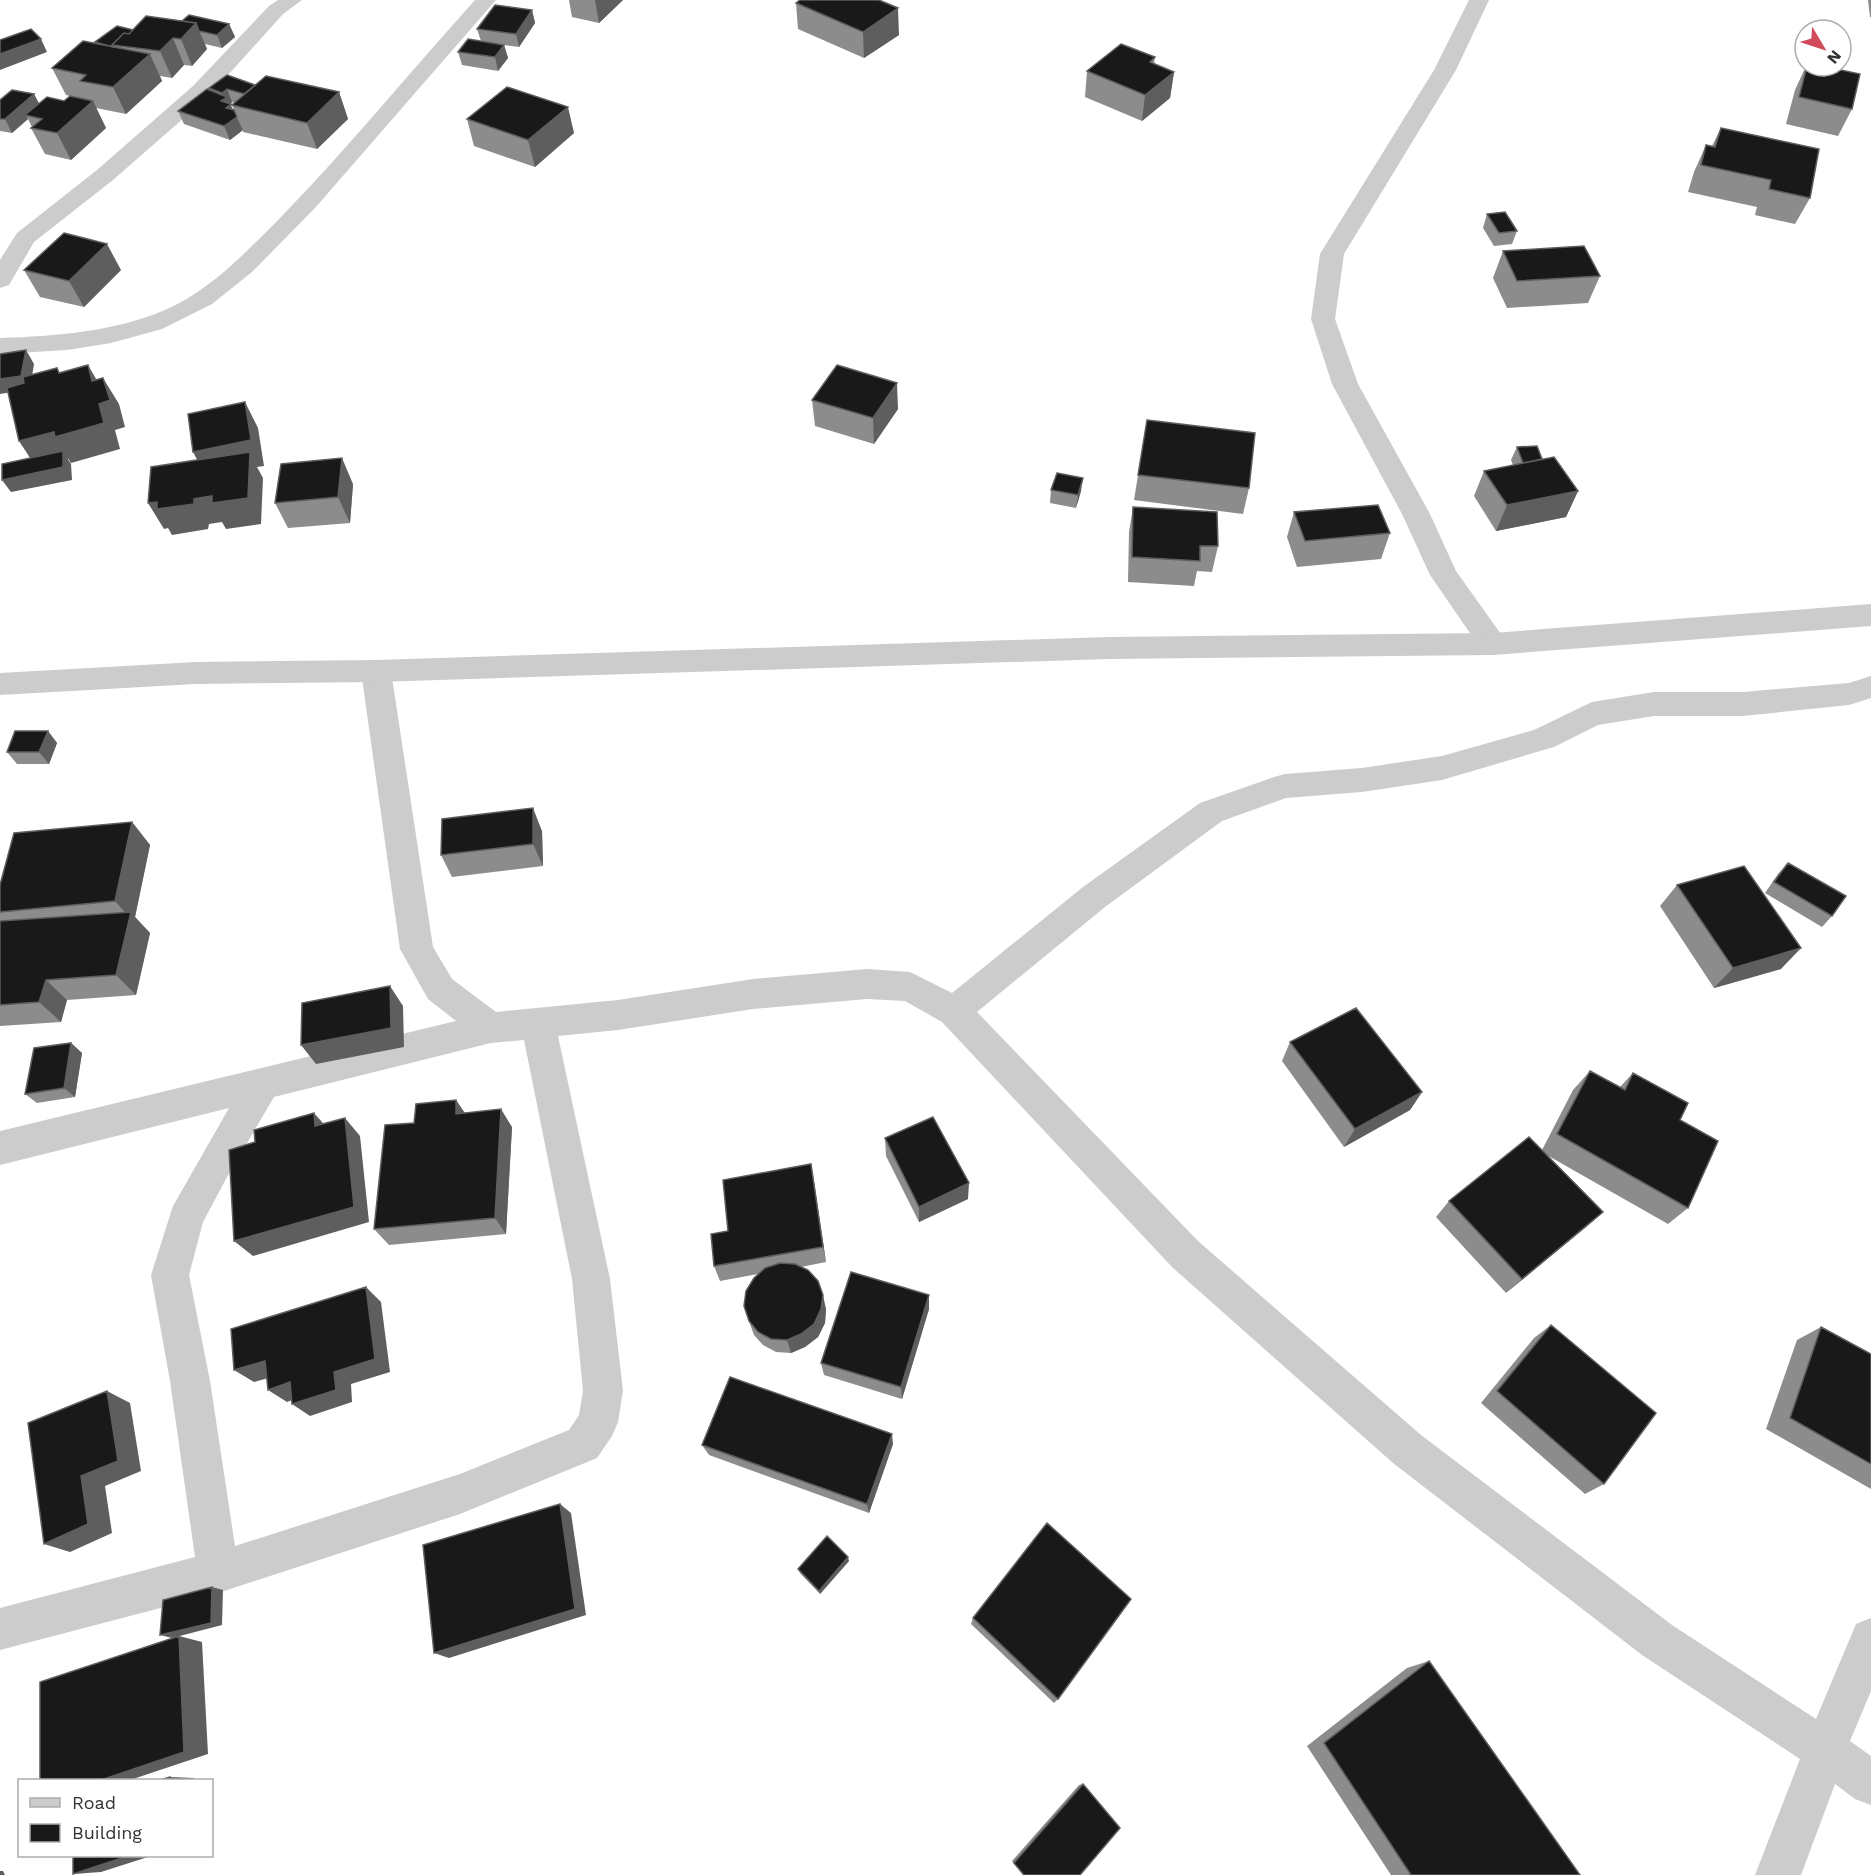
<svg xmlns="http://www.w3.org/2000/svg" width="1871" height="1875" viewBox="0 0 1871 1875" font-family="'Work Sans',sans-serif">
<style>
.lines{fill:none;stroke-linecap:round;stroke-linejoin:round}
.minor{fill:#ccc;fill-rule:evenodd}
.tertiary{fill:#ccc;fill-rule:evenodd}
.wall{fill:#8c8c8c;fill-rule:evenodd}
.shaded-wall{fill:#5e5e5e}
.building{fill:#191919;stroke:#5e5e5e;stroke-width:1.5}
</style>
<rect width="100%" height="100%" fill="#fff"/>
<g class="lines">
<path class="minor" d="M278 0H302L283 14 209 96 113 180 34 242 9 285 0 288V260L17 233 97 170 193 86 269 6Z
M475 0H496L315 208 252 272 212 304 162 329 111 343 67 350 0 354V338C56 336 113 332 165 310 211 290 246 252 281 217 349 147 410 72 475 0Z
M1469 0H1489L1456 70 1344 254 1335 319 1358 384 1430 514 1456 571 1508 644 1503 652 1493 655 1483 652 1430 575 1402 514 1332 384 1311 319 1320 254 1434 70Z
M376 660 386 663 391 671 433 947 452 979 496 1012 618 1000 753 979 867 969 910 972 952 993 1083 887 1200 803 1274 777 1285 774 1362 768 1442 756 1534 730 1592 702 1654 692H1743L1849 683 1871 676V698L1849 705 1743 716H1654L1598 725 1554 747 1442 780 1362 792 1286 798 1222 821 1105 907 977 1012 1198 1241 1421 1435 1672 1625 1816 1719 1856 1624 1871 1618V1691L1850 1741 1871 1756V1805L1855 1799 1835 1784 1801 1875H1755L1800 1759 1642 1655 1393 1463 1172 1267 942 1022 905 1001 867 999 753 1009 618 1030 558 1036 610 1279 623 1391 618 1422 612 1436 597 1458 460 1514 218 1593 0 1650V1608L195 1557 170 1381 151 1275 173 1206 229 1108 0 1165V1131L456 1021 428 999 400 949 361 671 366 663ZM524 1040 572 1279 583 1391 579 1415 569 1430 460 1474 235 1546 210 1381 189 1275 203 1222 227 1177 274 1097 491 1043Z"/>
<path class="tertiary" d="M1871 604V626L1493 655 1109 659 376 682 196 684 0 695V673L196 662 376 660 1109 637 1493 633Z"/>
</g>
<path class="wall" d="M569 0H623L599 23 572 17Z
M1868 0H1871V17H1870Z
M796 3 899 35 864 58 798 29Z
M532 10 535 23 519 47 504 45 508 58 498 71 462 65 458 52 481 41 477 29Z
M182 21 229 24 235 37 222 48 205 44 207 49 192 66 184 65 172 78 160 76 162 81 126 114 96 108 106 128 71 160 45 154 31 128 32 127 28 119 12 133 0 131V100L34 94 39 104 64 101H90L66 95 52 68 96 44 95 42 133 30Z
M1155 57 1154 64 1174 72 1170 98 1142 121 1085 97 1087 71Z
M1806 66H1822L1852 109 1838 136 1786 124 1795 90Z
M255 85 339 92 348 119 317 149 243 132V130L230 140 184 124 178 111 209 90V88ZM232 102 234 103 232 105 234 110H233L230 104Z
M467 119 574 133 535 167 474 146Z
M1721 128 1810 198 1795 224 1755 215 1757 207 1688 192 1694 172 1706 145 1712 146Z
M1487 214 1517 231 1512 244 1494 246 1483 228Z
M1503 251 1600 276 1588 303 1507 308 1493 278Z
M24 270H121L84 307 40 297Z
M812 400 898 409 874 444 815 426Z
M1147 420 1249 488 1243 514 1134 500Z
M1517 447 1542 459 1578 491 1566 517 1496 531 1474 496 1484 471 1513 465 1511 460Z
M353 484 350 523 288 528 275 503Z
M1051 490 1081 491 1076 508 1050 503Z
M1133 507 1218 546 1212 572 1197 571 1194 586 1128 582 1129 532Z
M1294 512 1390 533 1381 559 1297 567 1287 537Z
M48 731 57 743 49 764H17L7 752Z
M132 822 150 845 135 917 150 933 136 995 67 1000 61 1022 0 1026V921H1L0 920V885Z
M542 831 543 866 452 877 441 855Z
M1788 863 1832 916 1822 927 1765 893 1778 874Z
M1677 885 1781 969 1714 988 1660 906Z
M1290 1042 1422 1092 1410 1110 1344 1147 1282 1061Z
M71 1043 82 1053 75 1097 37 1103 25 1094Z
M1590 1071 1620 1087 1633 1073 1680 1120 1688 1208 1668 1224 1545 1154 1603 1212 1586 1227 1506 1293 1436 1217 1449 1201 1542 1150 1573 1090Z
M456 1100 465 1113 512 1127 506 1234 389 1245 374 1229 414 1123Z
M885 1138 968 1199 919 1222 886 1156Z
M811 1164 826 1262 801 1267 826 1309 825 1323 818 1337 805 1347 791 1353 776 1352 763 1345 754 1335 749 1321 758 1274 720 1281 714 1266 728 1231Z
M929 1309 902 1399 824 1375 821 1363Z
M1551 1325 1604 1484 1585 1494 1481 1403 1534 1338Z
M1821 1327 1871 1354V1489L1766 1429 1797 1340Z
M893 1444 869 1513 709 1455 702 1445Z
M849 1561 820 1594 800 1573 798 1569Z
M973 1618 1058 1699 1054 1703 971 1624Z
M1429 1661 1580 1875H1391L1307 1746 1407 1668Z
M1083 1784 1080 1875H1023L1012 1861 1079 1785Z"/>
<path class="shaded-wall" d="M595 0H623L599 23Z
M898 8 899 35 864 58 863 32Z
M532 10 535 23 519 47 516 34Z
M196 23 207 49 192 66 181 39Z
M229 24 235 37 222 48 217 35Z
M173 38 184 65 172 78 160 51Z
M41 39 47 52 0 70V54Z
M504 45 508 58 498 71 495 57Z
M150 54 162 81 126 114 113 87Z
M1174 72 1170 98 1142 121 1145 95Z
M227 89 232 102 230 104 243 130 230 140 224 126 221 101 224 99 222 93Z
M339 92 348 119 317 149 307 123Z
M34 94 41 107 25 115 28 119 12 133 5 119Z
M93 101 106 128 71 160 57 133Z
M568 107 574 133 535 167 528 140Z
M107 244 121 270 84 307 69 281Z
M26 350 34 364 30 389 0 394V379Z
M88 365 103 391V378L119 404 125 427 115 430 120 449 71 463 68 458V459L71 464 72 480 11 492 2 480 36 467 19 441 92 381Z
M897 383 898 409 874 444 873 418Z
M245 402 258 428 264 466 257 467 263 478 261 524 226 529 222 522 209 524 208 529 172 535 168 528 164 529 148 503 194 499 207 478 193 452Z
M342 458 353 484 350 523 338 497Z
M1083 478 1081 491 1076 508 1078 495Z
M1578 491 1566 517 1496 531 1507 505Z
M48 731 57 743 49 764 39 752Z
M533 808 542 831 543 866 533 844Z
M132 822 150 845 135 917 150 933 136 995 116 975 130 918 115 901Z
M1801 948 1781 969 1714 988 1733 968Z
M46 980 67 1000 61 1022 39 1002Z
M390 986 403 1006 404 1047 316 1064 301 1045Z
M71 1043 82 1053 75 1097 64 1088Z
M1422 1092 1410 1110 1344 1147 1355 1129Z
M456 1100 468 1118 456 1114Z
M501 1109 512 1127 506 1234 495 1218Z
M314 1113 330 1131 315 1126Z
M345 1118 360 1136 369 1222 253 1256 234 1241Z
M811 1164 814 1181 826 1262 823 1247Z
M969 1183 968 1199 919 1222V1207Z
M1603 1212 1586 1227 1506 1293 1522 1279Z
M366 1287 381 1302 390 1372 351 1384 352 1402 310 1416 292 1404 334 1372Z
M823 1295 826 1309 825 1323 818 1337 805 1347 791 1353 787 1340Z
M929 1295V1309L902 1399 901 1387Z
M265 1361 283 1374 254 1382 234 1370Z
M290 1382 308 1394 287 1402 268 1390Z
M107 1391 130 1403 141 1471 105 1486 112 1533 70 1552 44 1544 81 1476Z
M892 1434 893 1444 869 1513 867 1504Z
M560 1504 571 1513 586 1615 449 1658 434 1653Z
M848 1557 849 1561 820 1594 819 1591Z
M212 1587 223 1590 222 1625 172 1638 160 1635Z
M179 1636 202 1642 208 1754 130 1780H101Z
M170 1777 194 1778V1780H170Z
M128 1856H151L101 1872 73 1874Z
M0 1871H3L5 1875H0Z"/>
<path class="building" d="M800 0H879L898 8 863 32 796 3Z
M495 5 532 10 516 34 477 29Z
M189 15 229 24 217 35 199 31 196 23 182 21Z
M146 16 196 23 181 39 173 38 160 51 112 45 124 33 129 34Z
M117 26 133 30 129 34 124 33 112 45 113 47 95 42Z
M31 29 41 39 0 54V40Z
M468 39 504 45 495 57 458 52Z
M83 41 150 54 113 87 80 81 86 75 52 68Z
M1121 44 1155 57 1150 62 1174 72 1145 95 1087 71Z
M1807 66H1822L1860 74 1852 109 1799 97Z
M227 75 255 85 244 94 227 89 222 93 209 88Z
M266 76 339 92 307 123 232 105Z
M507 87 568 107 528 140 467 119Z
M207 89 227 97 221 101 231 104 226 108 234 110 237 117 224 126 178 111Z
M12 90 34 94 5 119H0V100Z
M70 96 93 101 57 133 31 128 42 119 25 115 47 97 64 101Z
M1721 128 1819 149 1810 198 1769 189 1771 180 1701 165 1706 145 1715 147Z
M1505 212 1517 231 1499 233 1487 214Z
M64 233 107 244 69 281 24 270Z
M1584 246 1600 276 1517 281 1503 251Z
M26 350 21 376 0 379V354Z
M88 365 92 381 103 378 110 400 99 404 104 423 55 437 54 432 19 441 7 388 24 383 23 377 57 368 59 373Z
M837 365 897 383 873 418 812 400Z
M245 402 251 440 193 452 188 414Z
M1147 420 1255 433 1249 488 1138 475Z
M1537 446 1542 459 1523 463 1517 447Z
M63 451V467L2 480V464Z
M250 452 248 498 212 503V496L194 499V504L157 509V502L148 503 151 467Z
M1554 457 1578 491 1507 505 1484 471Z
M342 458 338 497 275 503 281 464Z
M1057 473 1083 478 1078 495 1051 490Z
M1378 505 1390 533 1305 541 1294 512Z
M1133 507 1217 512 1218 546H1200V561L1132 557Z
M15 731H48L39 752H7Z
M533 808V844L441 855 442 819Z
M132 822 115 901 0 912V885L14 833Z
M1788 863 1846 896 1832 916 1774 882Z
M1744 866 1801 948 1733 968 1677 885Z
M131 912 116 975 46 980 39 1002 0 1005V921Z
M390 986 391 1028 301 1045 302 1003Z
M1356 1008 1422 1092 1355 1129 1290 1042Z
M71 1043 64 1088 25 1094 34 1048Z
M1590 1071 1625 1090 1633 1073 1688 1103 1680 1120 1718 1141 1688 1208 1557 1134Z
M456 1100V1114L501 1109 495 1218 374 1229 385 1125 414 1123 416 1104Z
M314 1113 315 1126 345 1118 354 1207 234 1241 229 1150 255 1142 254 1130Z
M933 1117 969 1183 919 1207 885 1138Z
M1529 1137 1603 1212 1522 1279 1449 1201Z
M811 1164 823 1247 714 1266 711 1234 728 1231 723 1180Z
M780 1263 795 1264 808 1270 818 1281 823 1295 821 1309 814 1324 801 1334 787 1340 771 1339 758 1332 749 1321 744 1306 746 1291 754 1278 765 1268Z
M851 1272 929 1295 901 1387 821 1363Z
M366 1287 375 1359 334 1372 336 1390 292 1404 290 1382 268 1390 265 1361 234 1370 231 1329Z
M1551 1325 1656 1413 1604 1484 1497 1391Z
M1821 1327 1871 1354V1464L1790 1418Z
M730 1377 892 1434 867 1504 702 1445Z
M107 1391 118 1461 81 1476 88 1524 44 1544 28 1423Z
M560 1504 575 1609 434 1653 423 1545Z
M1047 1523 1131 1599 1058 1699 973 1618Z
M827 1536 848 1557 819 1591 798 1569Z
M212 1587 211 1623 160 1635 163 1600Z
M179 1636 184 1752 101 1780H40V1682Z
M1429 1661 1580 1875H1411L1324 1743Z
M170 1777V1780H160Z
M1083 1784 1120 1828 1080 1875H1024L1014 1863Z
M73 1856H128L73 1874Z"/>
<rect x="18" y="1779" width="195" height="78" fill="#ffffff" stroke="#adadad" stroke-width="1.5"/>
<rect x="30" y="1798" width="30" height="9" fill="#cccccc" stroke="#adadad" stroke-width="1.5"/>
<text x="72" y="1809" font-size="18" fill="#323232">Road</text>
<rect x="30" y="1824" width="30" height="18" fill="#191919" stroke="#adadad" stroke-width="1.5"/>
<text x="72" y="1839" font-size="18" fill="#323232">Building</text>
<g transform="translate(1823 48) rotate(129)"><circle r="28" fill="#ffffff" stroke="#adadad" stroke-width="1.5"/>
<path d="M0-4.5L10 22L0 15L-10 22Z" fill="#d24b5c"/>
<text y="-9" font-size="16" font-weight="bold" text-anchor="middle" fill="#323232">N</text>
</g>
</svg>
